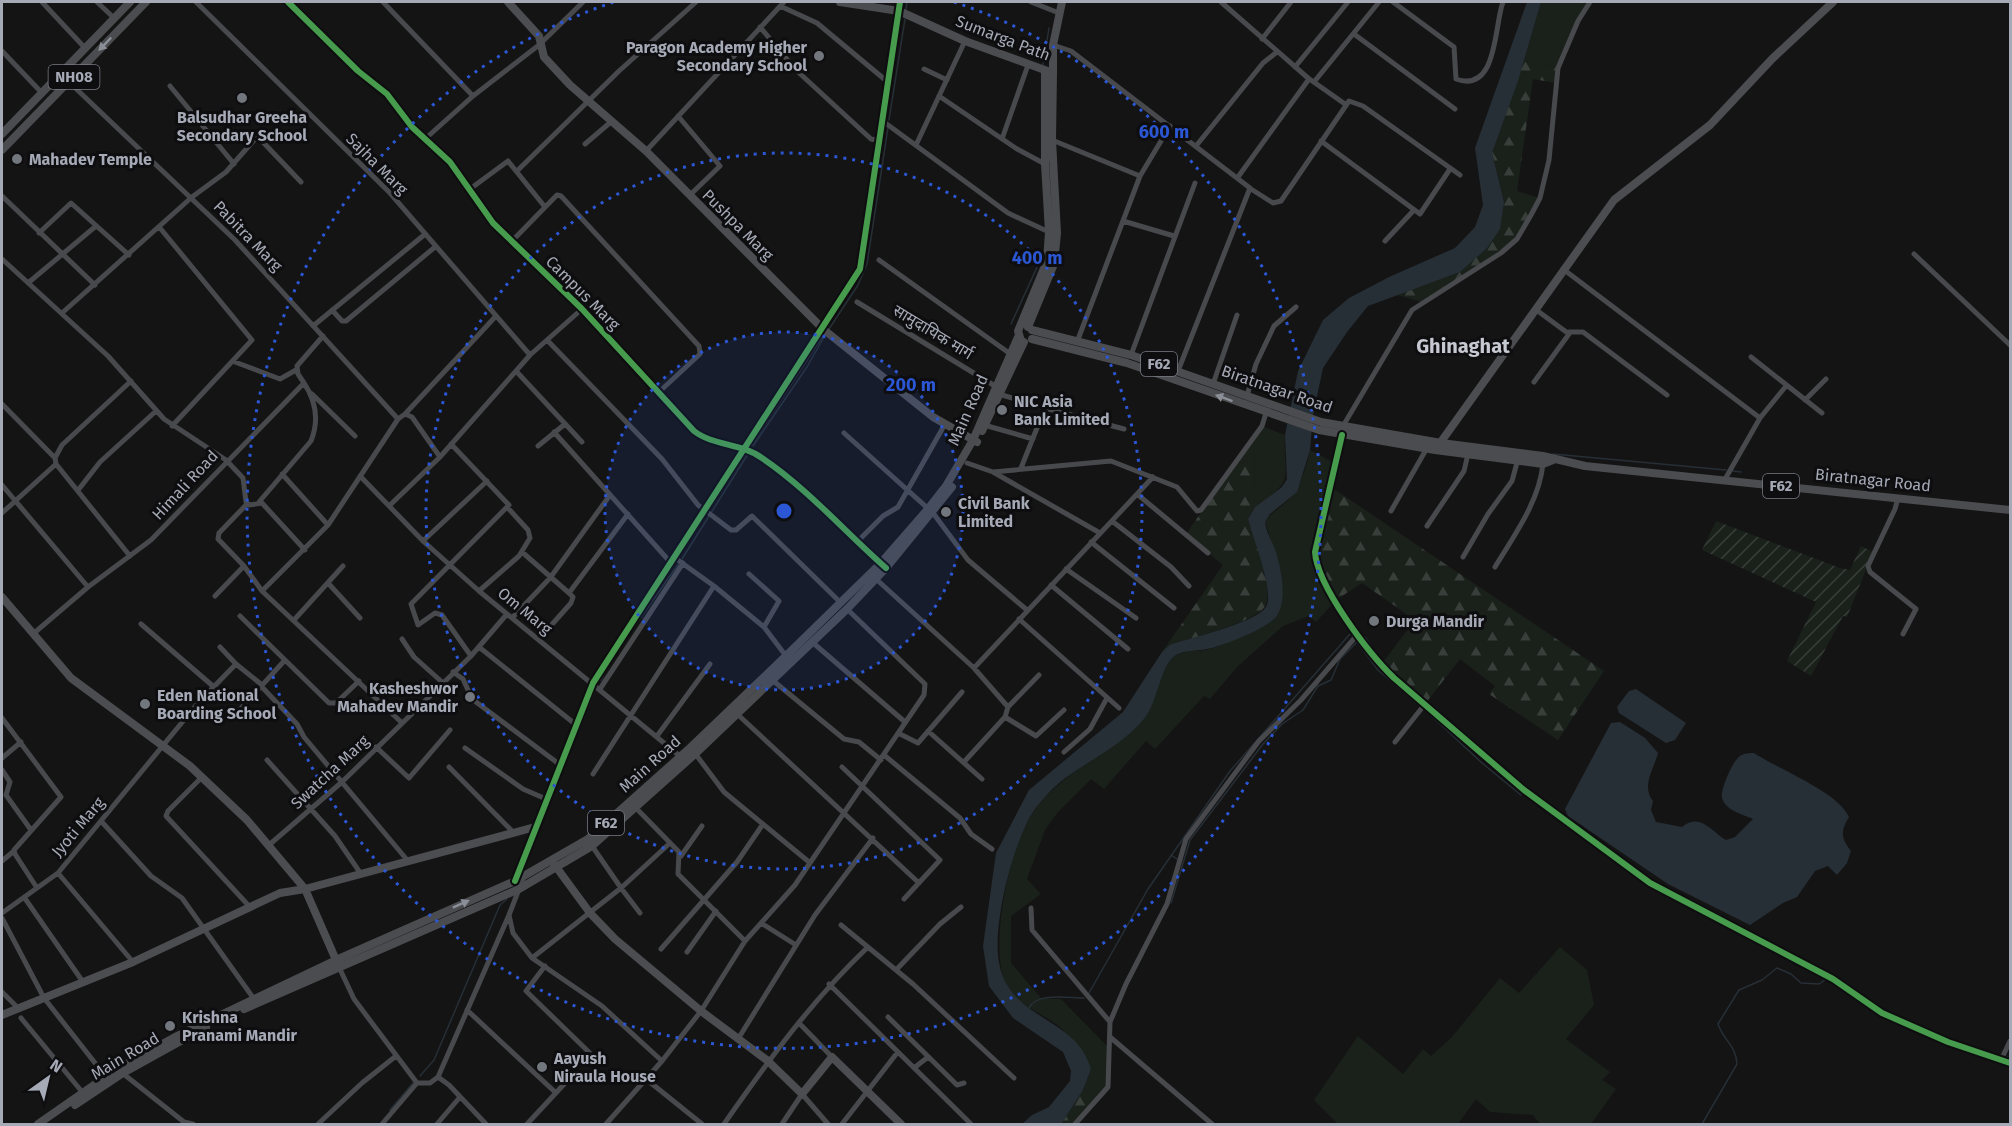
<svg xmlns="http://www.w3.org/2000/svg" width="2012" height="1126" viewBox="0 0 2012 1126" font-family="'Fira Sans','Noto Sans Devanagari',sans-serif">
<style>
.grass{fill:#1a211b}
.forest{fill:url(#forest-firs)}
.garden{fill:url(#garden-furrows)}
.water{fill:#272f36}
.lines{fill:none;stroke-linecap:round;stroke-linejoin:round}
.stream{stroke:#272f36;stroke-width:1.5}
.street{stroke:#48494d;stroke-width:5}
.secondary{stroke:#4c4d51;stroke-width:8}
.primary{stroke:#4a4c4f;stroke-width:8}
.cycleway-casing{stroke:#0e0e10;stroke-width:10}
.cycleway{stroke:#469c4c;stroke-width:6}
.oneway{fill:#8a8e97}
.ring{fill:none;stroke:#2b57d5;stroke-width:3;stroke-dasharray:3 6}
.poi-dot{fill:#72767d;stroke:#0e0e10;stroke-width:2}
.labels{text-anchor:middle;dominant-baseline:central;stroke-width:6;stroke-linejoin:round;paint-order:stroke}
.shield{fill:#0e0e10;stroke:#787b84;stroke-width:1.5}
.shield-label{font-size:15px;font-weight:bold;fill:#a5aab6}
.street-label{font-size:16px;fill:#a5aab6;stroke:#0e0e10}
.poi-label{font-size:16px;font-weight:bold;fill:#a5aab6;stroke:#0e0e10;text-anchor:start}
.quarter-label{font-size:20px;font-weight:bold;fill:#c6c9d2;stroke:#0e0e10}
.centre{fill:#2b57d5;stroke:#0e0e10;stroke-width:3}
.ring-label{font-size:18px;text-anchor:middle;font-weight:bold;fill:#2b57d5;stroke:#0e0e10;stroke-width:6;stroke-linejoin:round;paint-order:stroke}
</style>
<defs>
<pattern id="forest-firs" width="22" height="20" patternUnits="userSpaceOnUse" patternTransform="scale(1.5)"><rect width="22" height="20" fill="#1a211b"/><path d="M5 1l3.5 6h-7zM16 11l3.5 6h-7z" fill="#383f3a"/></pattern>
<pattern id="garden-furrows" width="10" height="10" patternUnits="userSpaceOnUse" patternTransform="scale(1.5)"><rect width="10" height="10" fill="#1a211b"/><path d="M-1 1l2-2M0 10L10 0M9 11l2-2" fill="none" stroke="#383f3a"/></pattern>
</defs>
<rect width="100%" height="100%" fill="#141414"/>
<path class="grass" d="M1541 2H1589L1558 68 1524 61Z
M1262 426 1285 435C1283 482 1297 477 1255 507L1254 437Z
M1310 450 1336 464 1315 552 1336 600 1316 622 1309 616 1283 626 1237 667 1210 699 1204 696 1155 749 1146 741 1104 789 1091 779 1058 812 1045 830 1027 879 1041 894 1011 916V963L1041 998 1061 999 1110 1049V1079L1102 1096 1083 1090 1091 1069C1082 1057 1075 1043 1065 1032 1046 1012 1014 1008 1004 979 991 944 1008 858 1026 824 1034 809 1044 797 1057 786 1085 761 1119 748 1143 720 1158 703 1158 667 1175 656 1185 649 1199 652 1210 649 1241 639 1260 616 1282 595L1279 566 1265 522C1271 512 1278 510 1286 502 1300 490 1306 468 1310 450Z
M1560 947 1587 970 1594 1005 1566 1039 1610 1072 1602 1080 1616 1089 1591 1124H1540L1533 1115 1490 1112 1476 1099 1458 1124H1338L1314 1100 1358 1036 1403 1074 1423 1049 1431 1056 1452 1037 1500 978 1519 993Z"/>
<path class="forest" d="M1524 61 1558 68 1556 83 1533 79 1517 191 1540 198 1517 239 1501 253 1422 302 1397 295 1460 272 1504 202 1492 153Z
M1254 437 1255 507 1248 519C1255 542 1270 578 1267 601 1265 624 1181 636 1162 652L1223 565 1186 534Z
M1331 487 1604 671 1558 740 1489 694 1495 686 1460 659 1425 704 1381 665 1415 620 1362 583 1336 600 1316 563Z
M1083 1090 1102 1096 1075 1124H1061Z"/>
<path class="garden" d="M1716 521 1840 568 1850 570 1861 546 1873 552 1847 617 1843 616 1811 676 1787 661 1816 602 1702 550Z"/>
<path class="water" d="M1527 2H1541L1518 81 1492 153 1504 202 1500 229 1487 248 1460 272 1368 306 1347 332 1323 368 1313 415 1310 450 1297 492 1270 514 1265 522C1266 533 1273 542 1276 552 1281 569 1287 598 1278 614 1272 627 1222 646 1207 649 1197 651 1184 650 1176 655 1160 664 1158 703 1144 719 1121 747 1086 761 1058 784 1045 796 1032 810 1025 827 1010 859 995 920 998 955 1004 1022 1075 1013 1091 1069L1083 1090 1061 1124H1022L1032 1115 1049 1107 1070 1081 1071 1071 1063 1052 1013 1018 989 986 983 946 996 853 1029 790 1123 712 1162 652 1170 645C1189 638 1261 622 1267 605 1273 588 1253 538 1248 519L1255 507 1282 487 1287 479 1285 435 1298 371 1323 320 1349 298 1389 277 1455 248 1475 227 1483 205 1475 148Z
M1636 689 1686 723 1675 740 1666 743 1619 713 1617 707 1629 691Z
M1620 722 1645 738 1658 753C1654 769 1641 786 1653 801L1651 810 1656 822 1682 827C1700 812 1711 831 1726 840L1735 837 1753 819C1742 814 1726 811 1722 798 1720 790 1733 760 1740 756 1745 753 1749 753 1754 753 1780 770 1838 792 1849 817 1840 832 1841 838 1851 851L1847 863 1837 875 1828 866 1815 871 1797 897 1783 903 1750 925 1668 884 1568 816 1565 809 1611 723Z"/>
<g class="lines">
<path class="stream" d="M906 10 907 2
M1043 65 1049 28
M889 120 905 19
M1011 324 1044 252
M829 329 858 285 867 264 888 128
M753 446 807 367 824 337
M1553 454 1726 470
M1733 471 1741 472
M682 559 748 454
M632 630 679 563
M1365 637 1375 652
M601 681 606 669
M1403 681 1477 744
M1424 709 1482 763 1521 795
M553 794 595 690
M1171 855 1177 859
M1171 903 1190 840 1263 744 1282 724 1303 710 1318 686 1331 680 1340 659 1357 642 1378 670 1420 706
M1838 978 1847 984
M1089 993 1148 889 1230 771 1350 634
M1029 1008C1037 992 1068 998 1084 998
M2007 1057 2010 1058
M420 1076 434 1060 500 905 507 899
M390 1110 413 1083
M1702 1124 1737 1064C1736 1045 1723 1040 1718 1024L1739 990 1762 980 1777 968 1791 974 1801 983 1819 984 1826 979"/>
<path class="street" d="M42 2 85 48
M97 2 114 18
M196 2 390 193 530 355
M288 2 358 71 387 94 412 127 450 162 493 223 582 309 694 431C714 446 742 443 763 458 806 489 843 528 881 564
M383 2 473 96
M1031 2 1059 13
M1221 2 1308 78 1345 104
M1393 2 1454 47 1456 79C1498 94 1494 25 1503 2
M780 6 817 23 889 83
M760 27 796 70 871 139 876 140 881 137
M1354 34 1455 109
M1262 39 1291 2
M1053 45 1071 51 1250 188 1178 371
M2 51 42 93
M1295 67 1348 2
M924 69 947 80
M69 82 235 240 398 419
M1314 82 1379 2
M170 86 234 164
M939 96 1017 149 1045 164
M678 116 720 166 690 195
M884 122 1008 213 1049 232
M425 139 473 96 539 45 583 2
M1002 139 1028 65
M1052 140 1140 176
M1321 141 1420 214 1450 169
M585 144 612 121
M916 145 965 41
M1196 146 1263 63 1277 52
M646 151 784 2
M517 171 619 71 696 2
M1238 177 1309 79
M470 189 508 161 545 207
M1251 189 1273 203 1281 201 1349 101 1363 106 1460 175
M2 196 95 285
M1123 221 1174 236
M160 228 252 340 172 426
M39 233 71 203 129 255
M512 241 557 195 561 196 699 346 700 354 659 392
M1385 241 1414 210
M1914 254 2010 345
M2 259 108 356 164 419 226 460 243 478 246 502 249 505 262 503 305 550
M879 260 1009 353
M1563 269 1760 418
M28 283 96 226
M857 302 995 386
M332 310 342 321H346L435 247
M62 313 192 197 226 172 256 138 260 139 301 182
M313 326 424 235
M823 329 860 269 862 260 900 2
M1569 332H1583L1667 395
M547 340 662 459 698 505 731 530H736L752 516 841 603
M1077 342 1140 176 1170 126
M1131 355 1195 183
M1751 357 1822 413
M235 362 280 379 296 370
M516 371 582 442
M1534 382 1569 334 1535 309
M1213 384 1237 315
M312 394 355 436
M999 394 1045 408 1021 468
M1247 396 1256 364 1274 326 1296 307
M1805 400 1826 379
M2 404 55 458
M1045 408 1124 429
M405 414 496 316
M984 425 1033 439
M1343 426 1412 310 1501 253 1517 239 1531 215 1540 198 1549 160 1558 68 1578 21 1590 2
M554 432 671 563
M844 433 933 513 968 560 1027 610
M451 444 509 505 411 604 418 625 435 613 442 615 471 656
M538 446 565 424
M967 463 993 472 1111 461 1177 487 1197 511 1201 510 1262 426 1266 413
M993 472 1100 533
M282 474 328 525
M360 476 423 541 479 591 681 757
M1724 481 1760 418 1786 386
M2 485 88 587
M79 489 100 462 156 411
M1137 494 1208 553
M1898 498 1895 509 1868 566 1870 572 1916 609 1903 634
M259 502 311 441C319 421 316 401 304 383
M389 506 440 457 530 355 582 309
M1391 511 1427 448
M2 513 56 464
M1112 521 1171 567 1189 586
M1427 526 1464 471 1468 454
M423 541 487 481
M858 541 883 516 898 507 945 424
M1091 542 1174 608
M522 552 569 593 628 514
M130 556 56 464 55 458 62 445 131 381
M1463 557 1488 514 1512 481 1518 459
M675 558 714 586
M244 566 218 539 219 533 247 504
M1495 567C1514 536 1540 500 1543 463
M1066 569 1136 618
M749 574 779 601 764 627
M876 579 974 668 1008 707 1005 717 964 762
M328 583 360 618
M1051 585 1128 649
M262 591 328 525 398 419 405 414 412 417 440 457
M479 591 519 556 530 538 528 530 507 507
M215 596 244 566 262 591 401 722
M240 616 329 703H336L359 681
M512 618 550 578 610 495
M1019 619 1119 708
M294 620 343 566
M141 624 214 687
M33 634 88 587 151 540 304 383 298 374 297 366 323 336
M402 639 414 657 442 682
M539 639 571 603 573 597 569 593
M812 642 905 722
M220 647 236 664 262 685
M479 647 575 724
M974 668 1153 477
M453 672 463 679 472 699 559 764
M771 679 844 739 859 742 881 760
M261 686 297 724 304 737 408 861
M600 689 683 563
M1008 707 1039 675
M735 712 919 883
M235 715 285 660
M1005 717 1036 736 1064 710
M2 718 61 797 14 850 15 854 37 888
M928 731 982 779
M898 733 918 743 962 692
M657 736 710 664
M1395 742 1425 704
M376 747 409 778 450 730
M465 748 523 789 546 799
M694 752 724 792 809 862
M1064 752 1090 729 1107 698
M884 755 960 818 971 834 992 849
M2 758 21 742
M267 760 335 836 361 874
M449 767 514 833
M842 767 940 860 904 899
M2 770 10 782 6 795 31 830
M593 774 714 586 764 627 786 656
M202 777 168 811 166 816 249 906
M634 806 679 852 678 874 745 941
M101 821 151 876 182 898 254 999
M269 845 342 782 471 656 507 614
M592 846 621 888 670 843
M681 856 702 826
M2 861 14 851
M58 873 133 962
M524 876 509 915 513 933 532 958 602 1006 662 1061
M24 897 83 982
M1031 908 1032 930 1110 1022
M2 913 58 873 198 703 236 664
M2 918 44 998 106 1077
M761 923 796 945
M841 925 913 984 1014 1078
M661 949 737 862 763 824
M687 952 716 911
M532 958 621 888 640 913
M338 965 354 999 417 1083
M545 966 526 991 596 1059
M896 970 940 924 961 907
M829 984 971 1124
M2 992 19 1009
M467 1010 556 1093
M888 1017 957 1085 964 1083
M21 1018 83 1093
M799 1023 832 1057
M1110 1037 1212 1124
M738 1039 815 915 873 838
M2001 1060 2010 1041
M914 1068 928 1057
M121 1072 184 1122 193 1124
M438 1077 449 1085 486 1124
M646 1079 702 1124
M318 1124 362 1083 396 1056
M382 1124 417 1083H430L438 1077 509 915
M437 1124 460 1097
M527 1124 567 1081
M606 1124 662 1061 701 1011 745 941 795 885 924 695 925 684 847 609
M724 1124C768 1061 812 1000 868 947
M782 1124 802 1094 828 1124
M842 1124 897 1053
M1075 1124 1108 1087 1110 1022 1126 984 1167 904 1186 839 1259 741 1301 700 1358 634"/>
<path class="secondary" d="M508 2 539 36 544 57 570 85 646 151 823 329 933 417 977 442
M1053 73V45L1062 2
M1342 435 1315 552C1317 586 1369 654 1394 678L1524 790 1650 883 1833 979 1882 1013 1948 1042 2010 1063
M1438 446 1614 200 1710 125 1772 59 1833 2
M2 597 71 678 190 766 247 820 305 889 336 960
M554 864 590 913 615 939 701 1011 768 1061 802 1094 832 1057 901 1124
M515 881 593 683 823 329
M2 1015 133 962 280 893 305 889 535 827"/>
<path class="primary" d="M840 2 899 11 965 41 1053 73 1052 140 1057 233 1054 264 1028 327
M2 134 130 2
M2 150 146 2
M1032 330 1131 355 1321 422 1441 443 1543 456 1585 466 2010 510
M1032 339 1127 363 1319 430 1435 450 1543 464 1553 460
M1021 341 1018 331 1047 261 1049 232 1045 164V71
M982 431 1024 342
M244 1009 519 889 592 846 695 754 847 609 886 568 952 487
M75 1105 123 1073 206 1027
M38 1124 117 1069 177 1036 336 960 515 881 588 839 690 748 786 656 881 563 928 509 946 486 973 440 1018 337"/>
<g class="cycleway-casing">
<path id="cycleway" d="M288 2 358 71 387 94 412 127 450 162 493 223 582 309 694 431C713 446 742 443 762 458 808 489 845 532 886 568
M1342 435 1315 552C1317 586 1369 654 1394 678L1524 790 1650 883 1833 979 1882 1013 1948 1042 2010 1063
M515 881 593 683 860 269 900 2"/>
</g>
<use href="#cycleway" class="cycleway"/>
</g>
<defs><path id="oneway-solid" d="M-6-.8H1V-3.2L6.5 0L1 3.2V.8H-6Z" transform="scale(1.5)"/></defs>
<g class="oneway">
<use href="#oneway-solid" transform="translate(105 44) rotate(134)"/>
<use href="#oneway-solid" transform="translate(1224 398) rotate(-160)"/>
<use href="#oneway-solid" transform="translate(461 904) rotate(-24)"/>
</g>
<circle cx="784" cy="511" r="179" fill="#2b57d5" fill-opacity=".12"/>
<g class="ring">
<circle cx="784" cy="511" r="179"/>
<circle cx="784" cy="511" r="358"/>
<path d="M954 2A537 537 0 1 1 614 2"/>
</g>
<g class="poi-dot">
<circle cx="819" cy="56" r="6"/>
<circle cx="242" cy="98" r="6"/>
<circle cx="17" cy="159" r="6"/>
<circle cx="1002" cy="410" r="6"/>
<circle cx="946" cy="512" r="6"/>
<circle cx="1374" cy="621" r="6"/>
<circle cx="470" cy="697" r="6"/>
<circle cx="145" cy="704" r="6"/>
<circle cx="170" cy="1026" r="6"/>
<circle cx="542" cy="1067" r="6"/>
</g>
<g class="labels">
<g class="shield">
<rect x="48.5" y="65" width="51" height="24" rx="4.5"/>
<rect x="1141" y="352" width="36" height="24" rx="4.5"/>
<rect x="1763" y="474" width="36" height="24" rx="4.5"/>
<rect x="588" y="811" width="36" height="24" rx="4.5"/>
</g>
<g class="shield-label">
<text x="74" y="77">NH08</text>
<text x="1159" y="364">F62</text>
<text x="1781" y="486">F62</text>
<text x="606" y="823">F62</text>
</g>
<g class="street-label">
<text transform="translate(1003 38) rotate(21)">Sumarga Path</text>
<text transform="translate(377 164) rotate(45)">Sajha Marg</text>
<text transform="translate(738 225) rotate(45)">Pushpa Marg</text>
<text transform="translate(248 236) rotate(46)">Pabitra Marg</text>
<text transform="translate(583 293) rotate(45)">Campus Marg</text>
<text transform="translate(933 332) rotate(31)">सामुदायिक मार्ग</text>
<text transform="translate(1277 389) rotate(19)">Biratnagar Road</text>
<text transform="translate(968 410) rotate(-66)">Main Road</text>
<text transform="translate(1873 480) rotate(6)">Biratnagar Road</text>
<text transform="translate(185 485) rotate(-47)">Himali Road</text>
<text transform="translate(525 611) rotate(39)">Om Marg</text>
<text transform="translate(650 764) rotate(-42)">Main Road</text>
<text transform="translate(330 772) rotate(-43)">Swatcha Marg</text>
<text transform="translate(78 827) rotate(-50)">Jyoti Marg</text>
<text transform="translate(125 1056) rotate(-31)">Main Road</text>
</g>
<g class="poi-label">
<text x="807" y="47" text-anchor="end">Paragon Academy Higher<tspan x="807" dy="18">Secondary School</tspan></text>
<text x="242" y="117" text-anchor="middle">Balsudhar Greeha<tspan x="242" dy="18">Secondary School</tspan></text>
<text x="29" y="159">Mahadev Temple</text>
<text x="1014" y="401">NIC Asia<tspan x="1014" dy="18">Bank Limited</tspan></text>
<text x="958" y="503">Civil Bank<tspan x="958" dy="18">Limited</tspan></text>
<text x="1386" y="621">Durga Mandir</text>
<text x="458" y="688" text-anchor="end">Kasheshwor<tspan x="458" dy="18">Mahadev Mandir</tspan></text>
<text x="157" y="695">Eden National<tspan x="157" dy="18">Boarding School</tspan></text>
<text x="182" y="1017">Krishna<tspan x="182" dy="18">Pranami Mandir</tspan></text>
<text x="554" y="1058">Aayush<tspan x="554" dy="18">Niraula House</tspan></text>
</g>
<g class="quarter-label">
<text x="1463" y="346">Ghinaghat</text>
</g>
</g>
<circle cx="784" cy="511" r="9" class="centre"/>
<g class="ring-label">
<text x="1164" y="138">600 m</text>
<text x="1037" y="264">400 m</text>
<text x="911" y="391">200 m</text>
</g>
<rect width="2012" height="1126" fill="none" stroke="#a5aab6" stroke-width="6"/>
<g transform="translate(48 1078) rotate(34)" stroke="#0e0e10" stroke-width="4.5" paint-order="stroke">
<path d="M0-4.5L10 22L0 15L-10 22Z" fill="#a5aab6"/>
<text y="-9" font-size="16" font-weight="bold" text-anchor="middle" fill="#a5aab6">N</text>
</g>
</svg>
